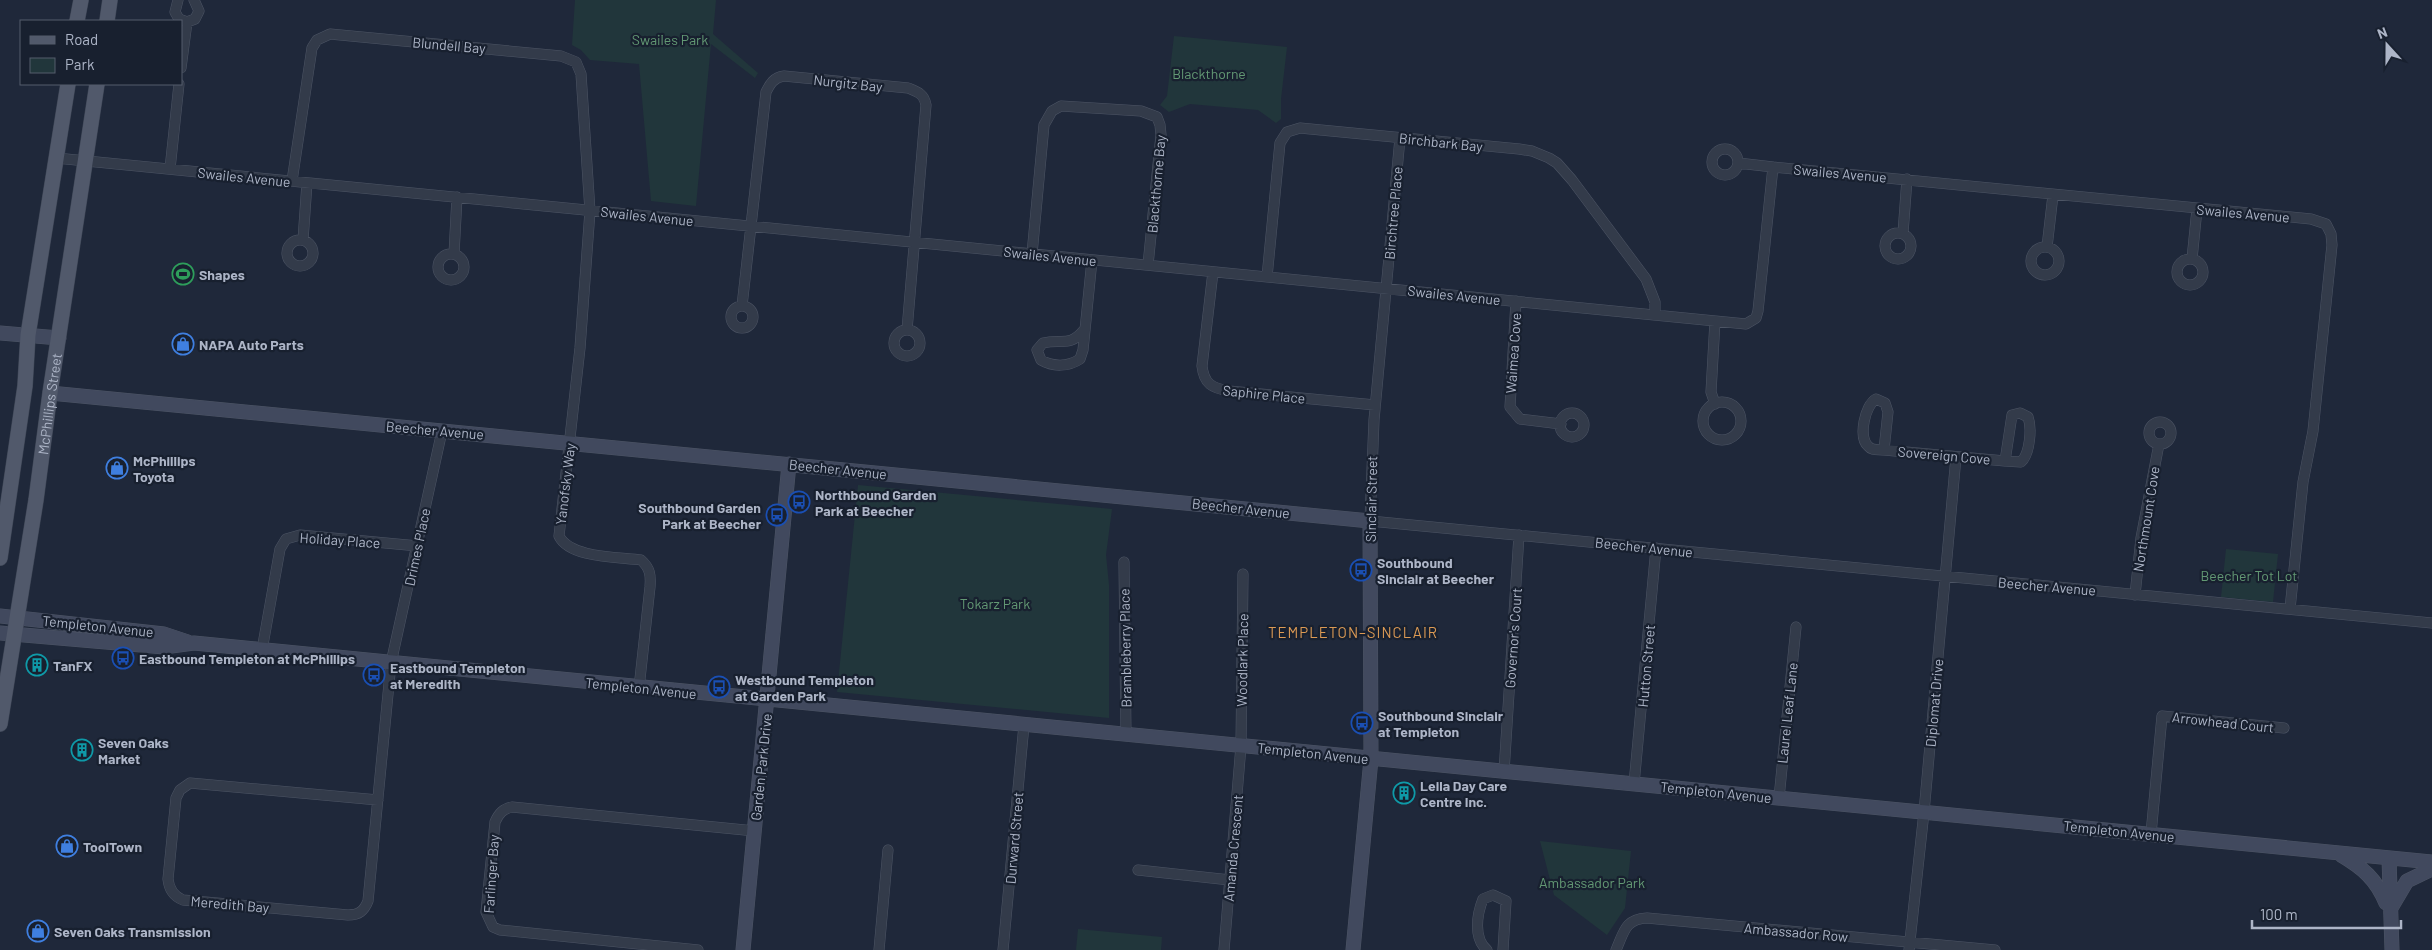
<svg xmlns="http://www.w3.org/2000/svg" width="2432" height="950" viewBox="0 0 2432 950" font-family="Barlow,sans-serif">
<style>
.green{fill:#21363b}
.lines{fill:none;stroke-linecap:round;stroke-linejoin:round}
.street-casing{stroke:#4d5565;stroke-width:11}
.secondary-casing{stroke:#4d5565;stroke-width:15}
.primary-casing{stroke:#3c4454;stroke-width:16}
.street{stroke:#333b4a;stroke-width:10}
.secondary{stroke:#41495e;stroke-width:14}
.primary{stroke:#51596b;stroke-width:15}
.labels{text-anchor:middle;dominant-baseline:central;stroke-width:4.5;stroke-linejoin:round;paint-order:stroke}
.park-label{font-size:14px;fill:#639974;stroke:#18202f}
.street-label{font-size:14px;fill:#adb5c7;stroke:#18202f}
.poi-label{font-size:14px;font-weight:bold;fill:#adb5c7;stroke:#18202f;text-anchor:start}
.neighbourhood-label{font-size:15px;letter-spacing:1px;fill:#dc9a54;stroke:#18202f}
</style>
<rect width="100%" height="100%" fill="#1f283a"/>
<path class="green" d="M575 0H716L713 34 758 73 755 78 711 44 696 206 651 201 639 64 590 60 581 50 572 45Z
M1174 36 1287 47 1281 99V119L1276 123 1258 110 1190 104 1169 112 1160 105 1167 96Z
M858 485 1112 509 1106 555 1109 585V718L837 692Z
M2226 549 2278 554 2273 602 2221 597Z
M1540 841 1631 851 1625 908 1607 935 1554 895Z
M1078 929 1162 937 1161 950H1076Z"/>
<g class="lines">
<g class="street-casing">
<path id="street" d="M178 0 175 12 179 19 187 22 195 19 199 11 194 0
M181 68 187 22
M1400 138 1374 420 1370 521 2432 623
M1712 162a13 13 0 1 1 26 0a13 13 0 1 1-26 0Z
M56 158 1746 324 1756 318 1758 311 1773 167 2311 219 2326 224 2331 234 2332 245 2313 431 2303 482 2290 609
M1738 163 1773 167
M170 169 179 84
M292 181 312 48 317 40 330 34 561 56 576 62 581 74 590 211 580 348 559 536C570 558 617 557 641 560 650 568 651 575 650 587L639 688
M1903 233 1907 179
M1885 246a13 13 0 1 1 26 0a13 13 0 1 1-26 0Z
M287 253a13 13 0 1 1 26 0a13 13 0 1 1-26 0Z
M303 240 307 183
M2047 247 2053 195
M2031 261a14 14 0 1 1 28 0a14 14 0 1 1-28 0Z
M438 267a13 13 0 1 1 26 0a13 13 0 1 1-26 0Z
M454 254 457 197
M1032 254 1044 125 1052 111 1061 106 1141 111 1157 117 1160 125 1161 135 1148 265
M2177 272a13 13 0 1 1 26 0a13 13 0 1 1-26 0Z
M2192 259 2197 209
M1213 272 1202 366C1204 384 1212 388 1229 391L1375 405
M1267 277 1280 143 1287 132 1300 128 1519 149 1532 151 1549 158 1557 163 1572 180 1646 279 1655 302V315
M1516 301 1510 407 1520 419 1561 424
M731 317a11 11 0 1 1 22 0a11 11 0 1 1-22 0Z
M742 306 766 92C770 84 774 77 784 76L908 88C918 92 924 94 926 105L907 330
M1715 321 1711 392 1715 404
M894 343a13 13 0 1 1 26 0a13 13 0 1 1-26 0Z
M1084 330C1069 348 1062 338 1043 343L1037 350 1041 360C1053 367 1068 367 1080 359L1083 350 1092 260
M1703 421a19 19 0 1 1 38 0a19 19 0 1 1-38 0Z
M1560 425a12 12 0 1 1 24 0a12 12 0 1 1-24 0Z
M2149 433a11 11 0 1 1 22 0a11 11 0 1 1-22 0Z
M1884 450 1888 412 1885 403 1876 399C1865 405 1858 437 1868 446 1872 451 1878 449 1884 450L2005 461 2021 462C2030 454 2032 428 2028 417L2020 413 2012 415 2005 461
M1124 562 1126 735
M2135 595 2141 538 2159 444
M262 650 280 549 286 539 300 535 418 546
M1504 772 1519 535
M1634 784 1656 548
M1779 798 1796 627
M378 800 190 783 180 790 176 798 168 879C169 889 173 896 183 900L348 915C359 915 364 911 368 901L391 663 442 431
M2151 834 2162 716 2284 728
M1138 870 1230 880
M698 950 500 930 493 927 486 912 495 822C499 813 503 809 512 807L755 831
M879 950 888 850
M1003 950 1024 725
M1224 950 1241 746 1243 574
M1487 950C1473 938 1477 914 1483 899L1493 895 1506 901 1503 950
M1616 950C1624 932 1625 919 1647 918L1995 950
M1909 950 1924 812 1956 457"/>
</g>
<g class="secondary-casing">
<path id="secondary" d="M0 333 59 338
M50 393 1370 521 1371 759 1353 950
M0 616 164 634 188 642
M0 633 164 647 194 643 2432 862
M2341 855C2363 868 2376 879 2386 903
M2389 858 2392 950
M2391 908 2407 881 2432 869
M743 950 789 464"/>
</g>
<g class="primary-casing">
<g id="primary">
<path d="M77 21 81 0"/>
<path d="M107 21 110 0"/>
<path d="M0 558 25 386 28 335 68 84"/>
<path id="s1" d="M0 724 36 500 50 393 97 84"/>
</g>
</g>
<use href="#street" class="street"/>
<use href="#secondary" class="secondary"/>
<use href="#primary" class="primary"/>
</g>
<defs>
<g id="stadium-ring" transform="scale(1.125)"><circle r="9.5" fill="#18202f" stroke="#2e9e5b" stroke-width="1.5"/><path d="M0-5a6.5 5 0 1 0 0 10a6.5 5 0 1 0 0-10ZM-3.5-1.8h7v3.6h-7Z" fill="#2e9e5b"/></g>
<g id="shop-ring" transform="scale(1.125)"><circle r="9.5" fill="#18202f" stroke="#3f7fe0" stroke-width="1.5"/><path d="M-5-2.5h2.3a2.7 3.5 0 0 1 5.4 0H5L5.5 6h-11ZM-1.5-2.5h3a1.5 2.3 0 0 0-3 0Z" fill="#3f7fe0"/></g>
<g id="bus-ring" transform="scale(1.125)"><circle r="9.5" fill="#18202f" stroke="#1a4fb4" stroke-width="1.5"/><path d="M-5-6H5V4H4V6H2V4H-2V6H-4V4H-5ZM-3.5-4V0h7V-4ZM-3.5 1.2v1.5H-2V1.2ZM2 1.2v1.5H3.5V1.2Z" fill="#1a4fb4"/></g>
<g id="building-ring" transform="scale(1.125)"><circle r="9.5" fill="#18202f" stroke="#0f9aa8" stroke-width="1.5"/><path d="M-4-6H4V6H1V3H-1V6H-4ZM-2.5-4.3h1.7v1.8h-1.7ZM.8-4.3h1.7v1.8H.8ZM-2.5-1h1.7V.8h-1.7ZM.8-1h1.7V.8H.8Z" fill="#0f9aa8"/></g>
</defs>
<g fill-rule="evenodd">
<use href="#stadium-ring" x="183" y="274"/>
<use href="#shop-ring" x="183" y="344"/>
<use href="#shop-ring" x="117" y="468"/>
<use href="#bus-ring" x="799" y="502"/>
<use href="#bus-ring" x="777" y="515"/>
<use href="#bus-ring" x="1361" y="570"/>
<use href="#bus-ring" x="123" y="658"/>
<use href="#building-ring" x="37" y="665"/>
<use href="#bus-ring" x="374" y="675"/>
<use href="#bus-ring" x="719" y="687"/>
<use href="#bus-ring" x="1362" y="723"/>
<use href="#building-ring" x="82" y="750"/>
<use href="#building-ring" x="1404" y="793"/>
<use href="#shop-ring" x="67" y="846"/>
<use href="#shop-ring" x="38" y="931"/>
</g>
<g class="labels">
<g class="park-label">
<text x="670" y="39">Swailes Park</text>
<text x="1209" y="73">Blackthorne</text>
<text x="2249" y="575">Beecher Tot Lot</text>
<text x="995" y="603">Tokarz Park</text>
<text x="1592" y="882">Ambassador Park</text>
</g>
<g class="street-label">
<text transform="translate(449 45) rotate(5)">Blundell Bay</text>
<text transform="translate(848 83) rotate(6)">Nurgitz Bay</text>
<text transform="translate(1441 142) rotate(6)">Birchbark Bay</text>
<text transform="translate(1840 173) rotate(5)">Swailes Avenue</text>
<text transform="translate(244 177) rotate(6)">Swailes Avenue</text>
<text transform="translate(1156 184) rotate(-85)">Blackthorne Bay</text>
<text transform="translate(1393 213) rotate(-85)">Birchtree Place</text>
<text transform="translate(2243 213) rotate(5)">Swailes Avenue</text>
<text transform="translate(647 216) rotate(6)">Swailes Avenue</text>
<text transform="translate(1050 256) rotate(6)">Swailes Avenue</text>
<text transform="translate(1454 295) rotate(6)">Swailes Avenue</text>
<text transform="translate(1513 353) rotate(-86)">Waimea Cove</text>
<text transform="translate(1264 394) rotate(6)">Saphire Place</text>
<text stroke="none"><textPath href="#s1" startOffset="324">McPhillips Street</textPath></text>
<text transform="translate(435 430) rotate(5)">Beecher Avenue</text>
<text transform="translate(1944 455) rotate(5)">Sovereign Cove</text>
<text transform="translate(838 469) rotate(6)">Beecher Avenue</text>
<text transform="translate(565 484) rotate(-83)">Yanofsky Way</text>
<text transform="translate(1371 499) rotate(-89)">Sinclair Street</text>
<text transform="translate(1241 508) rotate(6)">Beecher Avenue</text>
<text transform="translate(2146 519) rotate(-81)">Northmount Cove</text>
<text transform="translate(340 540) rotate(4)">Holiday Place</text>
<text transform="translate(417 547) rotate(-78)">Drimes Place</text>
<text transform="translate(1644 547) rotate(6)">Beecher Avenue</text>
<text transform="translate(2047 586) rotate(5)">Beecher Avenue</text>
<text transform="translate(98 626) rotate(6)">Templeton Avenue</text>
<text transform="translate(1513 638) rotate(-86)">Governor's Court</text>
<text transform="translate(1125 648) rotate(-91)">Brambleberry Place</text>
<text transform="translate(1242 660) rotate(-89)">Woodlark Place</text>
<text transform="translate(1646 666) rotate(-85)">Hutton Street</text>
<text transform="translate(641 688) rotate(6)">Templeton Avenue</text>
<text transform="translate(1934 703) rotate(-85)">Diplomat Drive</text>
<text transform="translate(1787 713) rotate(-84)">Laurel Leaf Lane</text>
<text transform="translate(2223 722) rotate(6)">Arrowhead Court</text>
<text transform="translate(1313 753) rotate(6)">Templeton Avenue</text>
<text transform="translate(761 767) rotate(-84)">Garden Park Drive</text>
<text transform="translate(1716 792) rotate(6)">Templeton Avenue</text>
<text transform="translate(2119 831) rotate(6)">Templeton Avenue</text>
<text transform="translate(1014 838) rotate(-85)">Durward Street</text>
<text transform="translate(1233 848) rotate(-85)">Amanda Crescent</text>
<text transform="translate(491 874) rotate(-86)">Farlinger Bay</text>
<text transform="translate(230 904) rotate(5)">Meredith Bay</text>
<text transform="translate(1796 932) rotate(5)">Ambassador Row</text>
</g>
<g class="poi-label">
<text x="199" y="274">Shapes</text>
<text x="199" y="344">NAPA Auto Parts</text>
<text x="133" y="460">McPhillips<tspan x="133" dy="16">Toyota</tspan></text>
<text x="815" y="494">Northbound Garden<tspan x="815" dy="16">Park at Beecher</tspan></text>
<text x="761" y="507" text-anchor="end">Southbound Garden<tspan x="761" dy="16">Park at Beecher</tspan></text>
<text x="1377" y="562">Southbound<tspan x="1377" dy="16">Sinclair at Beecher</tspan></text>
<text x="139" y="658">Eastbound Templeton at McPhillips</text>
<text x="53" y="665">TanFX</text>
<text x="390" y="667">Eastbound Templeton<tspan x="390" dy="16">at Meredith</tspan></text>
<text x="735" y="679">Westbound Templeton<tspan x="735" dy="16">at Garden Park</tspan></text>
<text x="1378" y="715">Southbound Sinclair<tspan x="1378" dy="16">at Templeton</tspan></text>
<text x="98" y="742">Seven Oaks<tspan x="98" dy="16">Market</tspan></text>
<text x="1420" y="785">Leila Day Care<tspan x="1420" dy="16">Centre Inc.</tspan></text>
<text x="83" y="846">ToolTown</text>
<text x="54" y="931">Seven Oaks Transmission</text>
</g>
<g class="neighbourhood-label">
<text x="1353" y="632">TEMPLETON–SINCLAIR</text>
</g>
</g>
<rect x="20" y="20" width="162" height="65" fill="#18202f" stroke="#545c6c"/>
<rect x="30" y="36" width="25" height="8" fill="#51596b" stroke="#545c6c"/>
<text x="65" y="45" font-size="15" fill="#adb5c7">Road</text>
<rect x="30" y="58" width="25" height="15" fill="#21363b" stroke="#545c6c"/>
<text x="65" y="70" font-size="15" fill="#adb5c7">Park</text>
<g transform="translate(2387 45) rotate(339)" stroke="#18202f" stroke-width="4" paint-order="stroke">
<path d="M0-4L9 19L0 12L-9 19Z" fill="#adb5c7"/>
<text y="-8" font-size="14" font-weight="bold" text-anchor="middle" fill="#adb5c7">N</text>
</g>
<path d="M2252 920v8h149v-8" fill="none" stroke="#adb5c7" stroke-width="2.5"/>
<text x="2260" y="920" font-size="15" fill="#adb5c7" stroke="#18202f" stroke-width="4" paint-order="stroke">100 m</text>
</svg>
